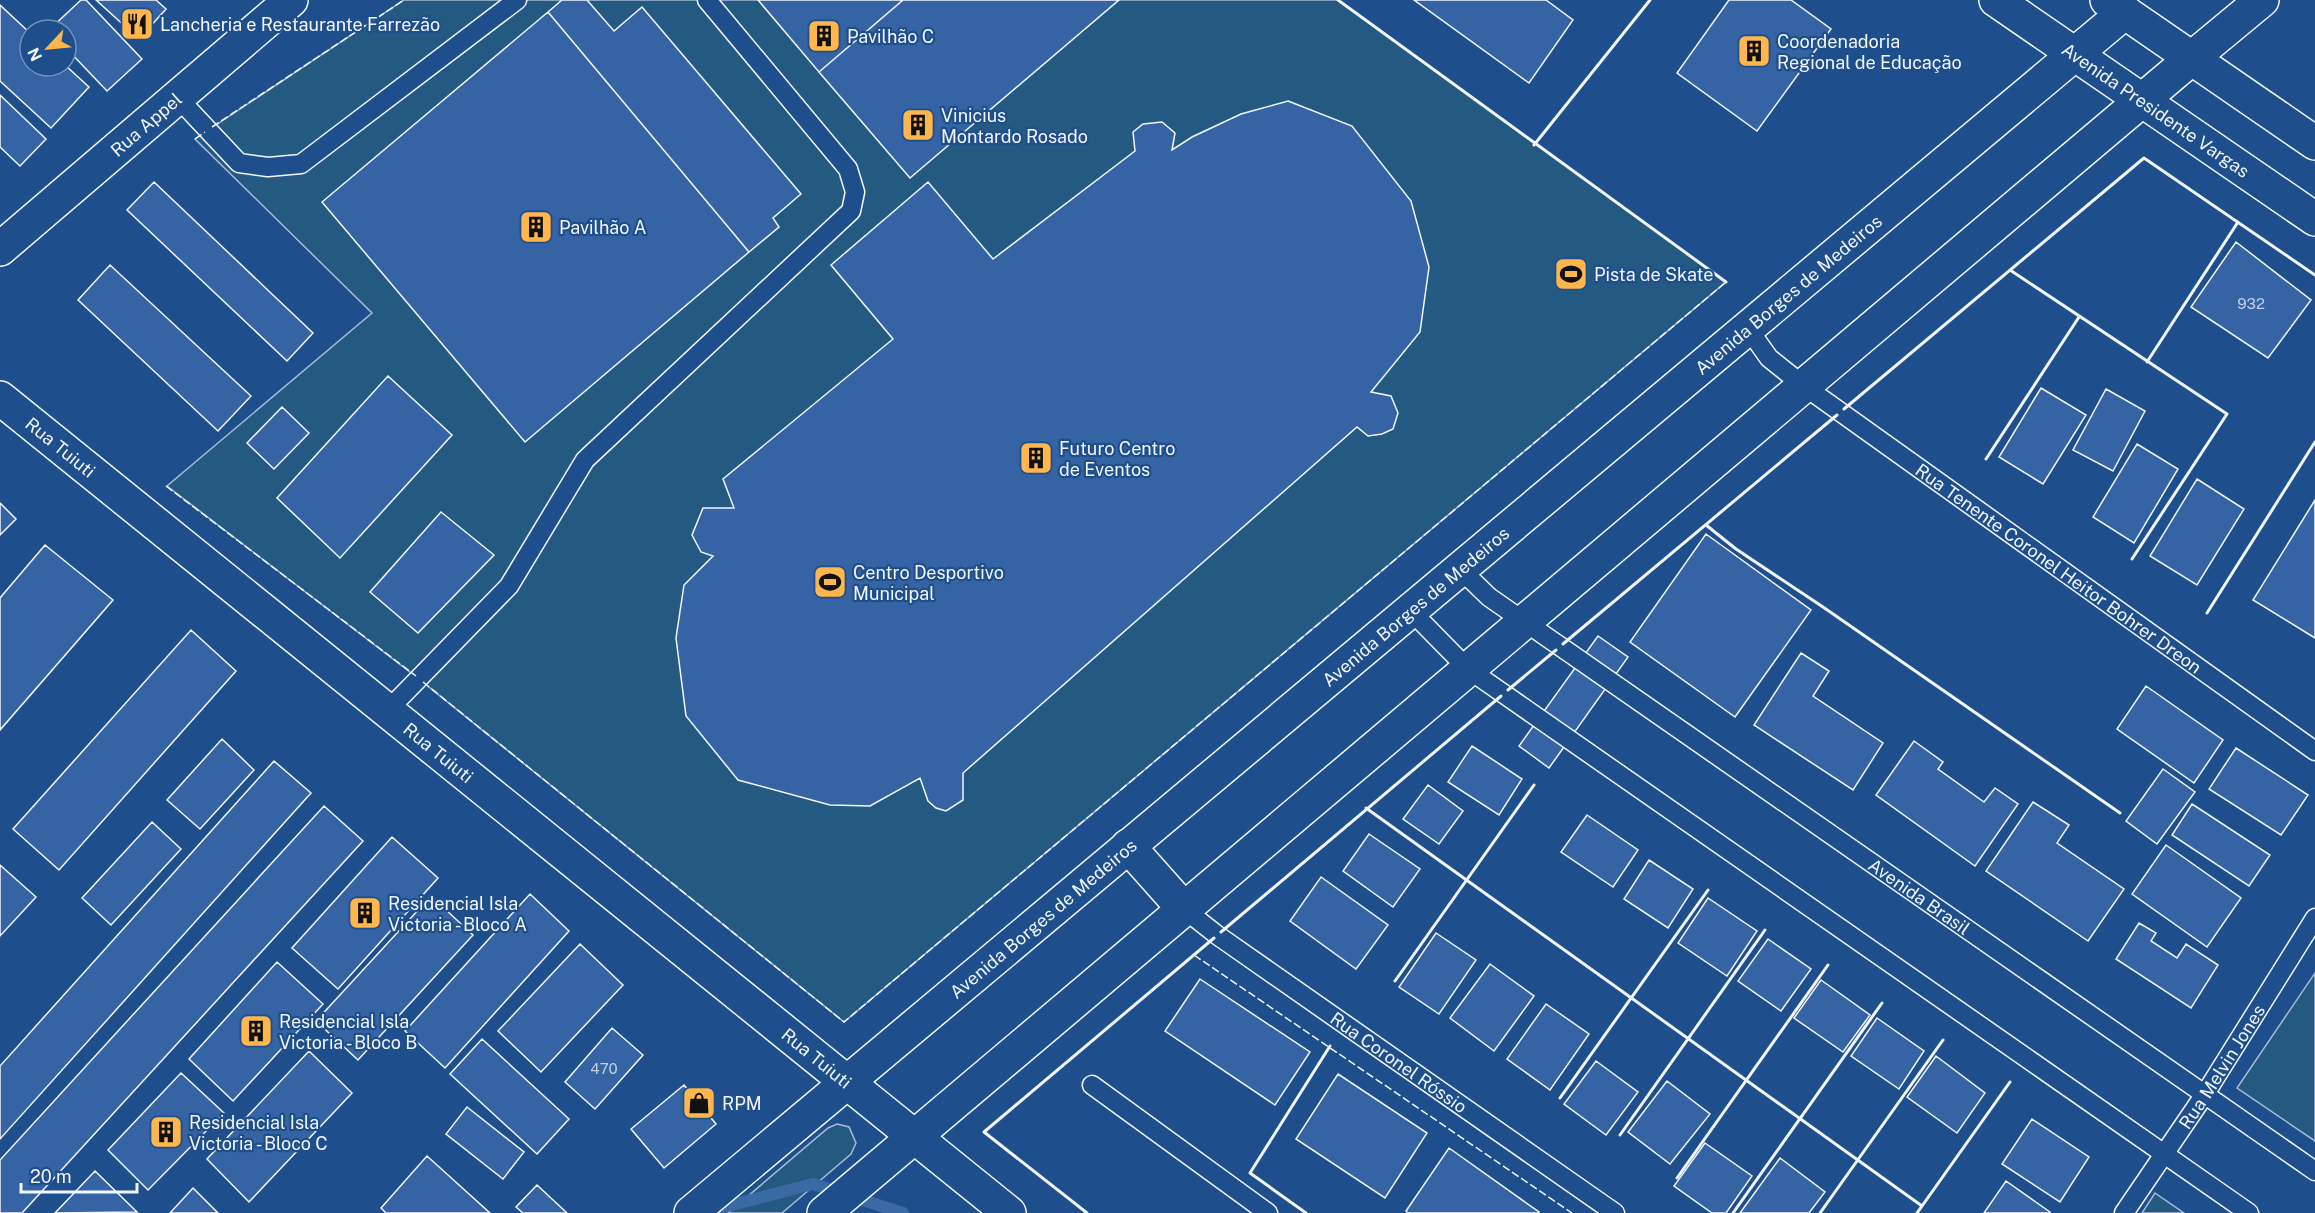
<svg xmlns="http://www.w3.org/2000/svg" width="2315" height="1213" viewBox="0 0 2315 1213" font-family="'Public Sans',sans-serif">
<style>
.green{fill:#245a82;stroke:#a8bbd7;stroke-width:1.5}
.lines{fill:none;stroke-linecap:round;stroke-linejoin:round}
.stream{stroke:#3b69a3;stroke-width:12}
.building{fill:#3563a3;stroke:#f2f6ff;stroke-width:1.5}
.lane-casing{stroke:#f2f6ff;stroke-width:21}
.street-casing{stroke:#f2f6ff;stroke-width:36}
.secondary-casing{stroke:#f2f6ff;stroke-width:36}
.lane{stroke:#1f4e8c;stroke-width:18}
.street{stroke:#1f4e8c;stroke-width:33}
.secondary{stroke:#1f4e8c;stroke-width:33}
.fence{stroke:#f2f6ff;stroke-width:1.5;stroke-dasharray:8 3;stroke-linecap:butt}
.wall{stroke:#f2f6ff;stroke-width:3}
.labels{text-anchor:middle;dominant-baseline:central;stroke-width:4.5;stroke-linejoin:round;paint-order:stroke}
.number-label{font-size:15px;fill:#c3d1e8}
.poi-label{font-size:18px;fill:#f2f6ff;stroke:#1f4e8c;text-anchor:start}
.street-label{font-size:18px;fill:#f2f6ff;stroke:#1f4e8c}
</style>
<rect width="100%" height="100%" fill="#1f4e8c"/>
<path class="green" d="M404 0H1338L1726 282 844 1022 419 679 167 486 372 313 195 139Z
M2315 973V1141L2237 1088Z
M837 1124 849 1127 856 1143 851 1154 782 1213H728L828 1128Z
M2155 1193 2184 1213H2142Z"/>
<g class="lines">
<path class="stream" d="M708 1211 813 1184 903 1213"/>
</g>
<path class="building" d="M81 0H86L142 59 107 91 66 48V30H49Z
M96 0H156L166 9 139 39Z
M562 0H587L614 31 642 7 801 194 773 218 779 227 749 252 548 12Z
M758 0H903L819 72Z
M903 0H1119L910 178 819 72Z
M1414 0H1546L1573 20 1529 83Z
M1729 0H1791L1831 29 1757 131 1677 73Z
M0 5 30 33V66H66L89 87 51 128 0 81Z
M548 12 749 252 525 442 322 202Z
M0 95 46 139 20 166 0 147Z
M1288 101 1352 126 1411 201 1429 267 1420 332 1371 392 1391 396 1398 413 1393 429 1382 434 1368 436 1357 427 963 773V800L946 811 936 808 928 801 920 778 870 806 830 805 738 780 686 716 676 638 684 585 713 556 701 552 692 535 703 508H734L723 479 893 339 831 265 928 182 993 259 1135 151 1133 132 1143 124 1162 122 1175 133 1172 150 1192 137 1241 114Z
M154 182 313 333 287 361 127 210Z
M2236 242 2311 300 2268 358 2191 307Z
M110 265 251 396 218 431 78 300Z
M388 376 452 435 340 558 277 498Z
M2041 388 2086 415 2043 484 1999 457Z
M2106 389 2145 411 2113 471 2073 450Z
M282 407 309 433 274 469 247 443Z
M2137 444 2178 469 2134 543 2093 517Z
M2197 479 2244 509 2197 585 2150 556Z
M2315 500V638L2253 600Z
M0 503 16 519 0 535Z
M441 512 494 555 418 633 370 592Z
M1706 534 1811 610 1735 717 1630 642Z
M45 545 113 600 0 730V598Z
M191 630 236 671 59 870 13 829Z
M1598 636 1628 657 1549 768 1519 746Z
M1801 653 1829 671 1813 696 1883 743 1853 790 1754 725Z
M2146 686 2223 740 2194 783 2117 729Z
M222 739 254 770 200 829 167 800Z
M1914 741 1943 762 1938 769 1984 802 1995 788 2018 804 1975 866 1876 795Z
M1472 746 1522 779 1499 815 1448 782Z
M2236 748 2308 795 2281 835 2209 789Z
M274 761 311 793 0 1139V1066Z
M2163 769 2195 792 2157 844 2126 821Z
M1428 785 1463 811 1439 844 1403 819Z
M2033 802 2069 825 2057 843 2124 889 2088 941 1986 871Z
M2192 804 2270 855 2249 886 2172 835Z
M324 806 363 841 22 1213H0V1160Z
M1587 815 1638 850 1613 887 1561 852Z
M152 822 181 849 111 925 82 898Z
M1369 834 1420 869 1393 907 1343 871Z
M392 837 438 878 338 989 292 948Z
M2166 845 2241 898 2207 947 2132 894Z
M1649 860 1693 889 1668 928 1624 899Z
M0 865 36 897 0 936Z
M1321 877 1388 925 1356 969 1290 921Z
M530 894 569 931 445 1068 405 1031Z
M431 896 473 935 358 1060 316 1021Z
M1708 898 1757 931 1727 976 1678 943Z
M2139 923 2156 933 2151 941 2177 958 2186 944 2218 965 2191 1008 2116 959Z
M1436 933 1476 960 1439 1014 1399 987Z
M1768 939 1811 969 1781 1011 1738 981Z
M580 944 623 985 541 1072 498 1031Z
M277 962 323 1004 233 1101 189 1059Z
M1490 964 1534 996 1494 1051 1450 1018Z
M1200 979 1310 1052 1275 1105 1165 1031Z
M1821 980 1870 1015 1843 1052 1794 1018Z
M1546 1004 1589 1034 1550 1090 1507 1059Z
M1877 1018 1924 1051 1899 1089 1851 1056Z
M612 1028 643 1055 595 1109 565 1082Z
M482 1039 569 1119 537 1154 450 1074Z
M309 1051 352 1093 249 1202 207 1159Z
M1936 1056 1985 1093 1957 1133 1907 1097Z
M1596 1061 1638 1092 1606 1135 1564 1104Z
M181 1073 224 1113 148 1190 108 1150Z
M1338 1074 1427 1133 1385 1198 1296 1139Z
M1667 1081 1710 1114 1670 1164 1628 1132Z
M684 1085 716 1124 664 1168 631 1129Z
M467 1107 524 1152 503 1179 446 1134Z
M2032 1119 2089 1157 2060 1202 2002 1164Z
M1705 1143 1752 1176 1726 1213H1712L1674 1186Z
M1449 1148 1539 1212V1213H1408L1406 1211Z
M427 1156 490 1213H386L381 1208Z
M1780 1158 1825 1192 1809 1213H1740Z
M95 1171 137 1212 55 1213Z
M2006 1181 2050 1212 2049 1213H1984Z
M537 1185 567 1213H523L516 1207Z
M193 1188 218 1213H170Z"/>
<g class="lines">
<g class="lane-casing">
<g id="lane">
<path d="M177 97 239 163 268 167 301 164 517 0"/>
<path id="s1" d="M1747 327 1769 358 1804 386 2315 751"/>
<path id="s2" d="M1459 568 1489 597 2315 1171"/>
<path d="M1410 610 1468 669 2249 1213"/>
<path d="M387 711 509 586 585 460 851 211 855 192 848 169 707 0"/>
<path id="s3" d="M1184 909 1217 935 1615 1213"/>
<path d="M1092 1085 1268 1213"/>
<path id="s4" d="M2124 1213 2205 1094 2315 918"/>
</g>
</g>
<g class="street-casing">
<g id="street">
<path d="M2192 58 2262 0"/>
<path id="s5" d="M0 249 291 0"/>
<path id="s6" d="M0 398 1009 1213"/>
</g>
</g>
<g class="secondary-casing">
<g id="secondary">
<path id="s7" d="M1996 0 2315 219"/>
<path d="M2107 0 2315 143"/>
<path d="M1128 846 1184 909"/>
<path id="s8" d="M691 1213 2125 12"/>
<path d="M824 1213 2192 58"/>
</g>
</g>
<use href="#lane" class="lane"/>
<use href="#street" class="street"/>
<use href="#secondary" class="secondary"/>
<path class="fence" d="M212 127 404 0
M195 139 205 132
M166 486 416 676
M423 682 844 1022 1726 282
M1194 955 1572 1213"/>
<path class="wall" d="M1338 0 1726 282
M1534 145 1650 0
M2010 270 2227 414 2132 559
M2147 362 2238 222
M1844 409 2144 158 2315 275
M1986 459 2079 317
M1706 525 1736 549 1823 607 2120 813
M2207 613 2315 442
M1563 644 1837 415
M1508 690 1556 650
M1366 808 1922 1206
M1221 932 1501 696
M1395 981 1534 785
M1560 1098 1708 890
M1620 1135 1765 930
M1677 1178 1828 965
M1087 1213 984 1132 1214 938
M1306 1213 1250 1173 1330 1046
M1733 1213 1882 1003
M1820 1213 1943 1040
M1917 1213 2010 1082"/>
</g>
<defs>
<g id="restaurant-square" transform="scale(1.725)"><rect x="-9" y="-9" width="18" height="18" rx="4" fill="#ffb74d" stroke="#1f4e8c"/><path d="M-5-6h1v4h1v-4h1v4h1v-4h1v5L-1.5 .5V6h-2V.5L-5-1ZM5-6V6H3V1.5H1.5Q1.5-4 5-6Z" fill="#111"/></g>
<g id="building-square" transform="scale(1.725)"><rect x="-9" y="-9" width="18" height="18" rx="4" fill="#ffb74d" stroke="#1f4e8c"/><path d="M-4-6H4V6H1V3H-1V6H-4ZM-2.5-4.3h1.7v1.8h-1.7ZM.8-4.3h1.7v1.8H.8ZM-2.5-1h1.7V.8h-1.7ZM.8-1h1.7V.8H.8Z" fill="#111"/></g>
<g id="stadium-square" transform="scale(1.725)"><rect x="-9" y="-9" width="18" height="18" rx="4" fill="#ffb74d" stroke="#1f4e8c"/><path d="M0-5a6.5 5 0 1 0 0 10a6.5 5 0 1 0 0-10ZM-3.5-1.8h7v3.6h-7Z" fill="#111"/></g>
<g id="shop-square" transform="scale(1.725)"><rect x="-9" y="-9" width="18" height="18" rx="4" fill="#ffb74d" stroke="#1f4e8c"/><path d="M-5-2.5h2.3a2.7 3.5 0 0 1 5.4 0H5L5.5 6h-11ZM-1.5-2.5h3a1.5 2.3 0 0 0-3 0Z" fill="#111"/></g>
</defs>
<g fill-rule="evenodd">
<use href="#restaurant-square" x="137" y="24"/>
<use href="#building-square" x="824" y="36"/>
<use href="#building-square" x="1754" y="51"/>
<use href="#building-square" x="918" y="125"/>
<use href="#building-square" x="536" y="227"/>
<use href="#stadium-square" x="1571" y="274"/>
<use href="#building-square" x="1036" y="458"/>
<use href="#stadium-square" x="830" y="582"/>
<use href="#building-square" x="365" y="913"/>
<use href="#building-square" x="256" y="1031"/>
<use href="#shop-square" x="699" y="1103"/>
<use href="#building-square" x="166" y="1132"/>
</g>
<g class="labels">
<g class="number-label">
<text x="2251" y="303">932</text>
<text x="604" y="1068">470</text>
</g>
<g class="poi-label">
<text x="160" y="24">Lancheria e Restaurante Farrezão</text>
<text x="847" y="36">Pavilhão C</text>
<text x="1777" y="41">Coordenadoria<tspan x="1777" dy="21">Regional de Educação</tspan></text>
<text x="941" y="115">Vinicius<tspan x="941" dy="21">Montardo Rosado</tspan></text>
<text x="559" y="227">Pavilhão A</text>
<text x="1594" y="274">Pista de Skate</text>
<text x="1059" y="448">Futuro Centro<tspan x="1059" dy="21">de Eventos</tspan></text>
<text x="853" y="572">Centro Desportivo<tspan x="853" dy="21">Municipal</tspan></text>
<text x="388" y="903">Residencial Isla<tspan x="388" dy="21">Victoria - Bloco A</tspan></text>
<text x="279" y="1021">Residencial Isla<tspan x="279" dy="21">Victoria - Bloco B</tspan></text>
<text x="722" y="1103">RPM</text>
<text x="189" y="1122">Residencial Isla<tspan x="189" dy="21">Victoria - Bloco C</tspan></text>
</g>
<g class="street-label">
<text stroke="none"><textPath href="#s7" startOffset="194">Avenida Presidente Vargas</textPath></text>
<text stroke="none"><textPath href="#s5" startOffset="192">Rua Appel</textPath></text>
<text stroke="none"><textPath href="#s8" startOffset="1431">Avenida Borges de Medeiros</textPath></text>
<text stroke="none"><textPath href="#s6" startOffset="78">Rua Tuiuti</textPath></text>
<text stroke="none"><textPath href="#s1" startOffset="396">Rua Tenente Coronel Heitor Bohrer Dreon</textPath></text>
<text stroke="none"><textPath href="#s8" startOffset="945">Avenida Borges de Medeiros</textPath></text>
<text stroke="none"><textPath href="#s6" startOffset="564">Rua Tuiuti</textPath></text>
<text stroke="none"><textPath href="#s2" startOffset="566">Avenida Brasil</textPath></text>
<text stroke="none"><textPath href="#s8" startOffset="459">Avenida Borges de Medeiros</textPath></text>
<text stroke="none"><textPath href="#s6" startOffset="1050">Rua Tuiuti</textPath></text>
<text stroke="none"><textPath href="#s3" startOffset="264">Rua Coronel Róssio</textPath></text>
<text stroke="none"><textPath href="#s4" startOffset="176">Rua Melvin Jones</textPath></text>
</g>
</g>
<g transform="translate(48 48) rotate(244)"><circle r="28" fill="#1f4e8c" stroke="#7391ba" stroke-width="1.5"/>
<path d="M0-4.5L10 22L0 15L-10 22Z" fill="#ffb74d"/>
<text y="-9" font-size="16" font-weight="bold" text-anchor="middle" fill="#f2f6ff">N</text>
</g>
<path d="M21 1183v9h116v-9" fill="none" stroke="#f2f6ff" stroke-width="3"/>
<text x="30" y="1183" font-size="18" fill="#f2f6ff" stroke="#1f4e8c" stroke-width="4.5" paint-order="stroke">20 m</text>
</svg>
